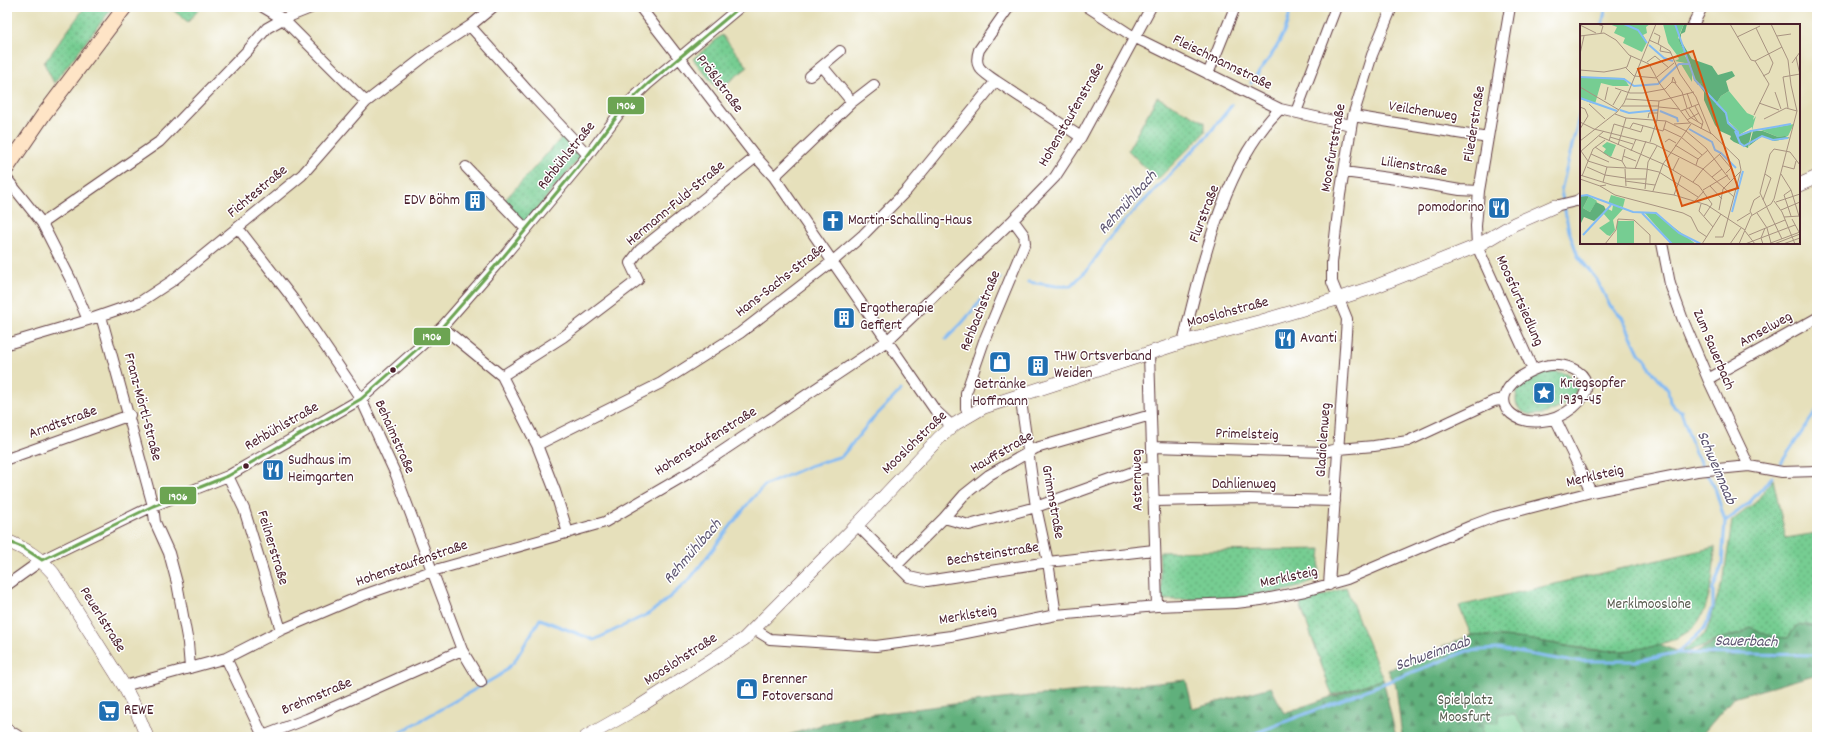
<svg xmlns="http://www.w3.org/2000/svg" width="1824" height="744" viewBox="0 0 1824 744" font-family="Dekko,sans-serif">
<style>
.green{fill:url(#green-dots);stroke:#60765e}
.forest{fill:url(#forest-firs);stroke:#556854}
.pitch{fill:#76cd92;stroke:#60765e}
.lines{fill:none;stroke-linecap:round;stroke-linejoin:round}
.stream{stroke:#83bbf4;stroke-width:3}
.minor-casing{stroke:#613c41;stroke-width:12}
.tertiary-casing{stroke:#613c41;stroke-width:14}
.secondary-casing{stroke:#613c41;stroke-width:16}
.minor{stroke:#fff;stroke-width:10}
.tertiary{stroke:#fff;stroke-width:13}
.secondary{stroke:#fee4c6;stroke-width:14}
.bus-1-casing{stroke:#fff;stroke-width:6}
.bus-1{stroke:#6ca452;stroke-width:3}
.bus-dot{fill:#4a1f2b;stroke:#fff;stroke-width:1.5}
.labels{text-anchor:middle;dominant-baseline:central;stroke-width:3;stroke-linejoin:round;paint-order:stroke}
.street-label{font-size:15px;fill:#4a1f2b;stroke:#fff}
.poi-label{font-size:15px;fill:#4a1f2b;stroke:#fff;text-anchor:start}
.park-label{font-size:15px;fill:#595c4f;stroke:#fff}
.water-label{font-size:16px;font-style:italic;fill:#5e5671;stroke:#fff}
.inset-river{fill:none;stroke:#83bbf4;stroke-width:2}
.inset-road{fill:none;stroke:#a89381;stroke-width:1}
.view{fill:#d8530f;fill-opacity:0.15;stroke:#d8530f;stroke-width:2}
.inset-edge{fill:none;stroke:#4a1f2b;stroke-width:2}
.line-badge{stroke:#fff;stroke-width:1.5}
.badge-label{font-size:11px;text-anchor:middle;font-weight:bold;fill:#fff}
</style>
<defs>
<pattern id="green-dots" width="8" height="8" patternUnits="userSpaceOnUse"><rect width="8" height="8" fill="#76cd92"/><path d="M2 2h.1M6 6h.1" fill="none" stroke="#63a677" stroke-width="1.8" stroke-linecap="round"/></pattern>
<pattern id="forest-firs" width="22" height="20" patternUnits="userSpaceOnUse"><rect width="22" height="20" fill="#60b07c"/><path d="M5 1l3.5 6h-7zM16 11l3.5 6h-7z" fill="#518f66"/></pattern>
</defs>
<rect width="100%" height="100%" fill="#fff"/>
<filter id="ink" filterUnits="userSpaceOnUse"><feTurbulence type="fractalNoise" baseFrequency=".025" numOctaves="2"/><feDisplacementMap in="SourceGraphic" scale="8" xChannelSelector="R" yChannelSelector="G"/><feConvolveMatrix kernelMatrix="1 2 1 2 8 2 1 2 1" color-interpolation-filters="sRGB"/></filter>
<filter id="wash" filterUnits="userSpaceOnUse"><feTurbulence type="fractalNoise" baseFrequency=".012" numOctaves="4" result="noise"/><feDisplacementMap in="SourceGraphic" scale="16" xChannelSelector="R" yChannelSelector="G"/><feGaussianBlur stdDeviation="0.9" result="paint"/><feColorMatrix in="noise" values="0 0 0 0 0 0 0 0 0 0 0 0 0 0 0 0 0 1.4 0 .05"/><feComposite in="paint" operator="in"/></filter>
<g filter="url(#wash)">
<rect width="100%" height="100%" fill="#e6e0bb"/>
<path class="green" d="M85 7H113L54 83 44 63Z
M169 7H201L188 22Z
M722 35 748 67 718 90 693 59Z
M1157 97 1205 122V132L1157 180 1128 150Z
M563 136 582 155 525 223 503 202Z
M1550 371C1562 372 1572 373 1578 385 1576 395 1568 403 1559 408 1509 433 1498 381 1550 371Z
M1773 479 1786 538 1817 533V627L1807 624 1796 626 1788 638 1772 637 1750 627 1741 634 1722 638 1687 652H1682L1706 633 1724 577 1732 521 1756 502Z
M1715 547C1714 571 1711 607 1695 626 1689 632 1680 637 1672 640 1625 661 1574 646 1526 639 1508 637 1489 636 1471 635L1459 606Z
M1321 549 1318 579C1282 600 1204 599 1162 600L1159 552Z
M1346 587 1361 626 1383 679 1332 695 1299 601 1326 595Z"/>
<path class="forest" d="M1807 624 1817 627V674L1733 698 1700 737H1402L1396 687 1388 670 1471 635 1527 639 1589 650 1625 651 1661 645 1688 656 1722 638 1741 634 1750 627 1772 637 1788 638 1796 626Z
M1383 679 1396 737H782L844 718 954 704 1186 680 1193 709 1271 687 1284 713Z"/>
<path class="pitch" d="M1498 714H1514L1526 732V737H1482L1483 722 1498 723Z"/>
<g class="lines">
<path class="stream" d="M1602 25 1606 7
M1251 83C1267 61 1289 36 1290 7
M1028 282 1057 286H1071L1088 269 1116 230 1208 135 1232 105
M946 339 962 323 1000 278
M1781 463 1817 410
M1725 521 1748 504 1772 477
M1676 653 1817 655
M392 737 500 675 514 662 540 619 594 640 650 613 664 602 689 580 750 501 764 486 809 466 842 456 869 423 901 390
M1246 737 1467 651 1498 649 1569 661H1635L1675 653 1683 648 1704 629 1713 607V589L1722 565 1725 521 1715 488 1695 453 1681 411 1674 407 1670 402 1668 390 1648 365 1646 358 1639 353 1622 317 1610 306 1597 280 1578 256 1569 231 1561 191 1581 109"/>
</g>
</g>
<g filter="url(#ink)">
<g class="lines">
<g class="minor-casing">
<path id="minor" d="M263 7 283 19 366 102
M640 7 756 157 774 177 935 410 952 426
M1009 7 979 50C973 68 982 71 996 81L1081 137
M1088 7 1134 37 1280 109 1351 125
M1510 7 1479 191 1476 226 1477 246 1533 370C1468 400 1527 445 1574 407 1581 401 1588 392 1586 383 1583 369 1563 364 1551 365 1545 365 1538 368 1533 370
M1693 25 1702 7
M470 26 527 90 588 155
M1208 74 1235 7
M810 76 822 66
M852 102 874 85
M1296 112 1336 7
M1353 116 1488 138
M466 167 526 229
M1344 172 1396 179 1460 190 1479 191
M774 177 852 102 822 66 840 51
M7 179 42 223 71 280 88 320
M1555 206 1580 200
M42 223 159 142 248 50 267 28 283 19 313 7
M238 228 293 299 361 399 396 475 462 650 481 682
M1662 243 1670 284 1683 320 1708 379 1749 466
M101 316 153 506 155 522 169 553 177 583 188 643 190 668
M442 327 502 376 537 445 555 491 568 533
M1183 342C1202 266 1223 165 1280 109
M7 344 88 320 140 302 172 281 302 175 366 102 429 53 470 26 493 7
M1149 354 1157 606
M502 376 563 337 638 280 630 263 640 250 756 157
M1708 379 1817 318
M1020 394 1036 507 1048 562 1056 615
M969 416 966 408V393L984 341 1025 243 1024 235 1013 220
M1555 418 1591 492
M537 445 661 383 740 333 833 261 863 235 907 190 996 81
M1153 447 1324 452 1339 449 1374 446 1408 441 1494 401 1504 399
M7 459 130 415
M228 476 244 509 281 630
M1154 501 1249 499 1335 501
M944 518 969 525 1036 507 1144 468H1152
M857 525 909 577 927 581 1048 562 1154 550
M897 565 944 518 964 495 989 475 1036 448 1144 417H1151
M7 585 42 560 52 555 153 506 228 476 361 399 442 327 504 256 588 155 624 107 648 84 740 7
M1329 585 1347 319 1332 282V263L1340 195 1353 116 1372 55 1392 7
M754 629 770 639 876 646 951 636 1056 615 1157 606 1236 603 1261 600 1305 591 1347 579 1473 525 1494 517 1591 492 1697 471 1749 466 1782 472 1817 471
M226 658 263 736 307 719 462 650
M124 686 226 658 281 630 361 596 432 571 605 522 694 470 887 341 1013 220 1055 177 1081 137 1151 7
M7 729 20 737"/>
</g>
<g class="tertiary-casing">
<path id="tertiary" d="M1799 185 1817 177
M1580 200H1581
M7 541C26 549 39 557 53 573L124 686 134 705 147 737
M586 737 637 708 744 639 857 525 939 438 955 424 984 407 1183 342 1262 321 1340 298 1374 287 1477 246 1514 224 1555 206"/>
</g>
<g class="secondary-casing">
<path id="secondary" d="M7 168 44 114 125 7"/>
</g>
<use href="#minor" class="minor"/>
<use href="#tertiary" class="tertiary"/>
<use href="#secondary" class="secondary"/>
<g class="bus-1-casing">
<path id="bus-1" d="M7 541 22 547 42 560
M42 560 153 506 228 476 361 399 442 327 504 256 588 155 624 107 648 84 740 7"/>
</g>
<use href="#bus-1" class="bus-1"/>
</g>
</g>
<defs>
<g id="building-square" transform="scale(1.15)"><rect x="-9" y="-9" width="18" height="18" rx="4" fill="#1f6fb2" stroke="#fff"/><path d="M-4-6H4V6H1V3H-1V6H-4ZM-2.5-4.3h1.7v1.8h-1.7ZM.8-4.3h1.7v1.8H.8ZM-2.5-1h1.7V.8h-1.7ZM.8-1h1.7V.8H.8Z" fill="#fff"/></g>
<g id="restaurant-square" transform="scale(1.15)"><rect x="-9" y="-9" width="18" height="18" rx="4" fill="#1f6fb2" stroke="#fff"/><path d="M-5-6h1v4h1v-4h1v4h1v-4h1v5L-1.5 .5V6h-2V.5L-5-1ZM5-6V6H3V1.5H1.5Q1.5-4 5-6Z" fill="#fff"/></g>
<g id="church-square" transform="scale(1.15)"><rect x="-9" y="-9" width="18" height="18" rx="4" fill="#1f6fb2" stroke="#fff"/><path d="M-1.2-6h2.4v3.5h3.3v2.4h-3.3V6h-2.4V-.1h-3.3v-2.4h3.3Z" fill="#fff"/></g>
<g id="shop-square" transform="scale(1.15)"><rect x="-9" y="-9" width="18" height="18" rx="4" fill="#1f6fb2" stroke="#fff"/><path d="M-5-2.5h2.3a2.7 3.5 0 0 1 5.4 0H5L5.5 6h-11ZM-1.5-2.5h3a1.5 2.3 0 0 0-3 0Z" fill="#fff"/></g>
<g id="sight-square" transform="scale(1.15)"><rect x="-9" y="-9" width="18" height="18" rx="4" fill="#1f6fb2" stroke="#fff"/><path d="M0-6L1.8-2.2L6-1.7L2.9 1.2L3.7 5.4L0 3.3L-3.7 5.4L-2.9 1.2L-6-1.7L-1.8-2.2Z" fill="#fff"/></g>
<g id="supermarket-square" transform="scale(1.15)"><rect x="-9" y="-9" width="18" height="18" rx="4" fill="#1f6fb2" stroke="#fff"/><path d="M-6-5.5h2.5l.6 2H6L4.5 2H-2.5L-4.4-4H-6ZM-1.5 3.2a1.3 1.3 0 1 0 .1 0ZM3 3.2a1.3 1.3 0 1 0 .1 0Z" fill="#fff"/></g>
</defs>
<g fill-rule="evenodd">
<use href="#building-square" x="475" y="201"/>
<use href="#restaurant-square" x="1499" y="208"/>
<use href="#church-square" x="833" y="221"/>
<use href="#building-square" x="844" y="318"/>
<use href="#restaurant-square" x="1285" y="339"/>
<use href="#shop-square" x="1000" y="362"/>
<use href="#building-square" x="1038" y="366"/>
<use href="#sight-square" x="1544" y="393"/>
<use href="#restaurant-square" x="273" y="470"/>
<use href="#shop-square" x="747" y="689"/>
<use href="#supermarket-square" x="109" y="711"/>
</g>
<g class="bus-dot">
<circle cx="393" cy="370" r="3.5"/>
<circle cx="246" cy="466" r="3.5"/>
</g>
<g class="labels">
<g class="street-label">
<text transform="translate(1222 63) rotate(26)">Fleischmannstraße</text>
<text transform="translate(719 84) rotate(53)">Prößlstraße</text>
<text transform="translate(1423 112) rotate(9)">Veilchenweg</text>
<text transform="translate(1072 115) rotate(-60)">Hohenstaufenstraße</text>
<text transform="translate(1475 124) rotate(-81)">Fliederstraße</text>
<text transform="translate(1334 148) rotate(-80)">Moosfurtstraße</text>
<text transform="translate(567 156) rotate(-51)">Rehbühlstraße</text>
<text transform="translate(1414 167) rotate(9)">Lilienstraße</text>
<text transform="translate(258 192) rotate(-40)">Fichtestraße</text>
<text transform="translate(676 204) rotate(-40)">Hermann-Fuld-Straße</text>
<text transform="translate(1205 214) rotate(-69)">Flurstraße</text>
<text transform="translate(781 281) rotate(-38)">Hans-Sachs-Straße</text>
<text transform="translate(1519 301) rotate(66)">Moosfurtsiedlung</text>
<text transform="translate(981 311) rotate(-68)">Rehbachstraße</text>
<text transform="translate(1228 313) rotate(-15)">Mooslohstraße</text>
<text transform="translate(1766 330) rotate(-29)">Amselweg</text>
<text transform="translate(1713 350) rotate(67)">Zum Sauerbach</text>
<text transform="translate(142 407) rotate(75)">Franz-Mörtl-Straße</text>
<text transform="translate(63 423) rotate(-20)">Arndtstraße</text>
<text transform="translate(282 427) rotate(-30)">Rehbühlstraße</text>
<text transform="translate(1247 435) rotate(2)">Primelsteig</text>
<text transform="translate(394 437) rotate(66)">Behaimstraße</text>
<text transform="translate(1324 440) rotate(-86)">Gladiolenweg</text>
<text transform="translate(706 442) rotate(-32)">Hohenstaufenstraße</text>
<text transform="translate(915 443) rotate(-44)">Mooslohstraße</text>
<text transform="translate(1002 453) rotate(-30)">Hauffstraße</text>
<text transform="translate(1595 477) rotate(-13)">Merklsteig</text>
<text transform="translate(1138 480) rotate(-91)">Asternweg</text>
<text x="1244" y="485">Dahlienweg</text>
<text transform="translate(1052 502) rotate(80)">Grimmstraße</text>
<text transform="translate(272 548) rotate(73)">Feilnerstraße</text>
<text transform="translate(993 555) rotate(-9)">Bechsteinstraße</text>
<text transform="translate(412 564) rotate(-19)">Hohenstaufenstraße</text>
<text transform="translate(1289 578) rotate(-12)">Merklsteig</text>
<text transform="translate(968 616) rotate(-10)">Merklsteig</text>
<text transform="translate(102 620) rotate(58)">Peuerlstraße</text>
<text transform="translate(681 660) rotate(-33)">Mooslohstraße</text>
<text transform="translate(317 697) rotate(-23)">Brehmstraße</text>
</g>
<g class="poi-label">
<text x="460" y="201" text-anchor="end">EDV Böhm</text>
<text x="1484" y="208" text-anchor="end">pomodorino</text>
<text x="848" y="221">Martin-Schalling-Haus</text>
<text x="860" y="309">Ergotherapie<tspan x="860" dy="17">Geffert</tspan></text>
<text x="1300" y="339">Avanti</text>
<text x="1054" y="357">THW Ortsverband<tspan x="1054" dy="17">Weiden</tspan></text>
<text x="1560" y="384">Kriegsopfer<tspan x="1560" dy="17">1939-45</tspan></text>
<text x="1000" y="385" text-anchor="middle">Getränke<tspan x="1000" dy="17">Hoffmann</tspan></text>
<text x="288" y="461">Sudhaus im<tspan x="288" dy="17">Heimgarten</tspan></text>
<text x="762" y="680">Brenner<tspan x="762" dy="17">Fotoversand</tspan></text>
<text x="124" y="711">REWE</text>
</g>
<g class="park-label">
<text x="1649" y="605">Merklmooslohe</text>
<text x="1465" y="701">Spielplatz<tspan x="1465" dy="17">Moosfurt</tspan></text>
</g>
<g class="water-label">
<text transform="translate(1128 203) rotate(-48)">Rehmühlbach</text>
<text transform="translate(1716 468) rotate(67)">Schweinnaab</text>
<text transform="translate(693 552) rotate(-49)">Rehmühlbach</text>
<text transform="translate(1746 642) rotate(1)">Sauerbach</text>
<text transform="translate(1433 654) rotate(-19)">Schweinnaab</text>
</g>
</g>
<g transform="translate(1580 24)">
<rect width="220" height="220" fill="#e6e0bb"/>
<path d="M29 0H70L66 3 67 9 63 11 67 18 62 28 43 19 45 14 34 9 37 3ZM104 28 105 32 110 40 95 37 99 35 97 31ZM108 39 112 47V58L101 40ZM0 53 44 54 49 62H33L21 59 15 80 0 75ZM149 67 167 89 174 92 173 96 176 92 172 106V103L159 111V107L148 97 145 88 136 80 141 72ZM214 100 208 112 198 113 181 106ZM27 118 36 121 31 133 23 129 26 125 22 122ZM31 171 45 175 43 183 37 182 43 185 33 196 35 206 30 212 27 211 19 204 30 197 23 189 28 185 32 187 33 181 28 180ZM9 172 17 177 10 188 3 184ZM64 188 76 190 116 220H92ZM37 197H54V220H37Z" fill="#76cd92"/>
<path d="M104 0H107L105 8 101 10V17L112 35 132 42 138 51 152 47 155 52 146 57 149 67 141 72 136 80 145 88 148 98 159 107V111L172 106 168 124 154 118 150 115 151 112 140 107 135 101 124 76V68L119 61 122 59 118 61 114 56 110 39 98 16ZM173 107H183L198 113 205 112 210 114 194 117 182 112 169 122ZM0 171 9 172 3 184 10 188 16 178 24 182 26 186 14 197 4 193 0 201Z" fill="#60b07c"/>
<path d="M83 0H104L98 14 104 28 97 31 88 19Z" fill="#76cd92"/>
<path class="inset-river" d="M44 0 58 6 67 19M95 0 115 56 146 89 148 99 158 108V112L171 107 211 100M69 21 84 34 93 37M0 53 44 55 54 62 78 60 99 40H109M0 74 37 87M40 86 49 89 78 86M80 87 97 94 98 98M109 105 132 118 135 126 141 129 156 144M155 107 160 119 164 122 182 112 193 116 208 114M0 172 7 171 53 188 76 189 99 209 121 220M152 188 163 147M62 189 92 220M3 211 31 181"/>
<path class="inset-road" d="M17 0 23 2 21 9M150 0 171 36 175 37 202 23M0 1 16 9M176 4 193 39 189 49 183 52M0 12 24 9 36 16 49 31 69 40 80 60 109 98 132 110 159 136 161 146 143 213H135M197 12 211 10M157 13 180 2M69 16 78 20 80 12 74 9M78 20 90 27 100 50 116 73 131 110M81 22 80 27 91 29M0 30 4 12M216 33 220 51M67 38 75 32 89 44M212 39 220 28M45 43 54 52 77 54M0 46 24 48 40 45 47 43 51 32M77 53 94 39M95 59 102 68 107 84M0 63 39 86M35 64 50 69H63L85 65 92 58 96 59 93 53 92 58M195 68 201 85M107 69 112 83M46 75 79 77 114 68M25 76 28 63M179 79 199 86M9 80 25 95M33 81 41 67M42 82H79M115 82 123 98 121 105M0 83 5 85 8 92 0 105M79 83 99 85M109 84 118 98M208 84 203 53 220 50M105 85 110 93 123 101M101 87 119 80M35 90 46 94 86 97 106 107 126 124 150 156M174 91 189 60 175 37M68 94 69 89H78M184 95 206 84 217 87M107 96 119 89M0 98 14 105 74 120 123 145 154 173M94 100 110 99M50 104 53 99 83 107 86 97M84 105 101 113 122 131M19 112 83 140 119 162 132 180 124 192M30 113 53 120M0 117 37 88 44 79 76 0M29 117 34 100 61 108 63 102M70 118 77 96 79 77M85 118 89 115 96 119M38 121 46 94M95 121 118 135M15 123 30 133 42 137M45 125 42 137 46 144M1 127 8 137 27 143 66 145 79 148 118 173M51 127 56 115M0 128 24 107M11 130 29 138M140 131 151 144 146 149M43 132 56 137M116 141 118 135 128 126M203 142 214 145 216 137M7 143 25 151 45 154M45 145 46 162M55 145 66 117M93 146 99 134M201 150 211 166 219 192M0 151 32 161 94 171 127 181 165 206M2 152 13 125 25 116M132 153 142 145M0 155 20 162 26 161M45 155H66M45 157 75 161M23 158 27 143M113 158 123 145 141 129M20 162 35 171 103 189 111 193 118 207 127 213M130 162 142 175M65 165 68 138 77 122M123 166 148 151M211 166 204 171 211 192M73 167 83 140 111 100M94 171 101 152M183 176 191 154 185 150M115 177 124 167M194 177 202 188 215 220M196 178 220 170M121 180 119 187 133 203M139 186 143 165 160 148M201 186 220 178M177 189 187 204 191 219M172 191 170 187 174 176 180 172M204 193 220 192M212 195 219 208M157 197 170 189M165 207 175 220M169 211 205 196M202 215 180 169 190 130 194 125 210 128 220 141M25 220 36 206 38 195 54 196 70 211V220M122 220 141 190M150 220 161 204M159 220 171 192 191 180 194 175 217 87 211 61 208 36 191 0M165 220 215 201M183 220 181 214 185 204M188 220 220 208M194 220 220 210M203 220 220 214"/>
<path class="view" d="M113 27 158 164 102 182 58 45Z"/>
<rect width="220" height="220" class="inset-edge"/>
</g>
<g class="line-badge">
<rect x="607" y="96" width="38" height="19" rx="4" fill="#6ca452"/>
<rect x="413" y="327" width="38" height="19" rx="4" fill="#6ca452"/>
<rect x="159" y="486" width="38" height="19" rx="4" fill="#6ca452"/>
</g>
<g class="badge-label">
<text x="626" y="109">1906</text>
<text x="432" y="340">1906</text>
<text x="178" y="500">1906</text>
</g>
<rect width="1824" height="744" fill="none" stroke="#fff" stroke-width="24"/>
</svg>
